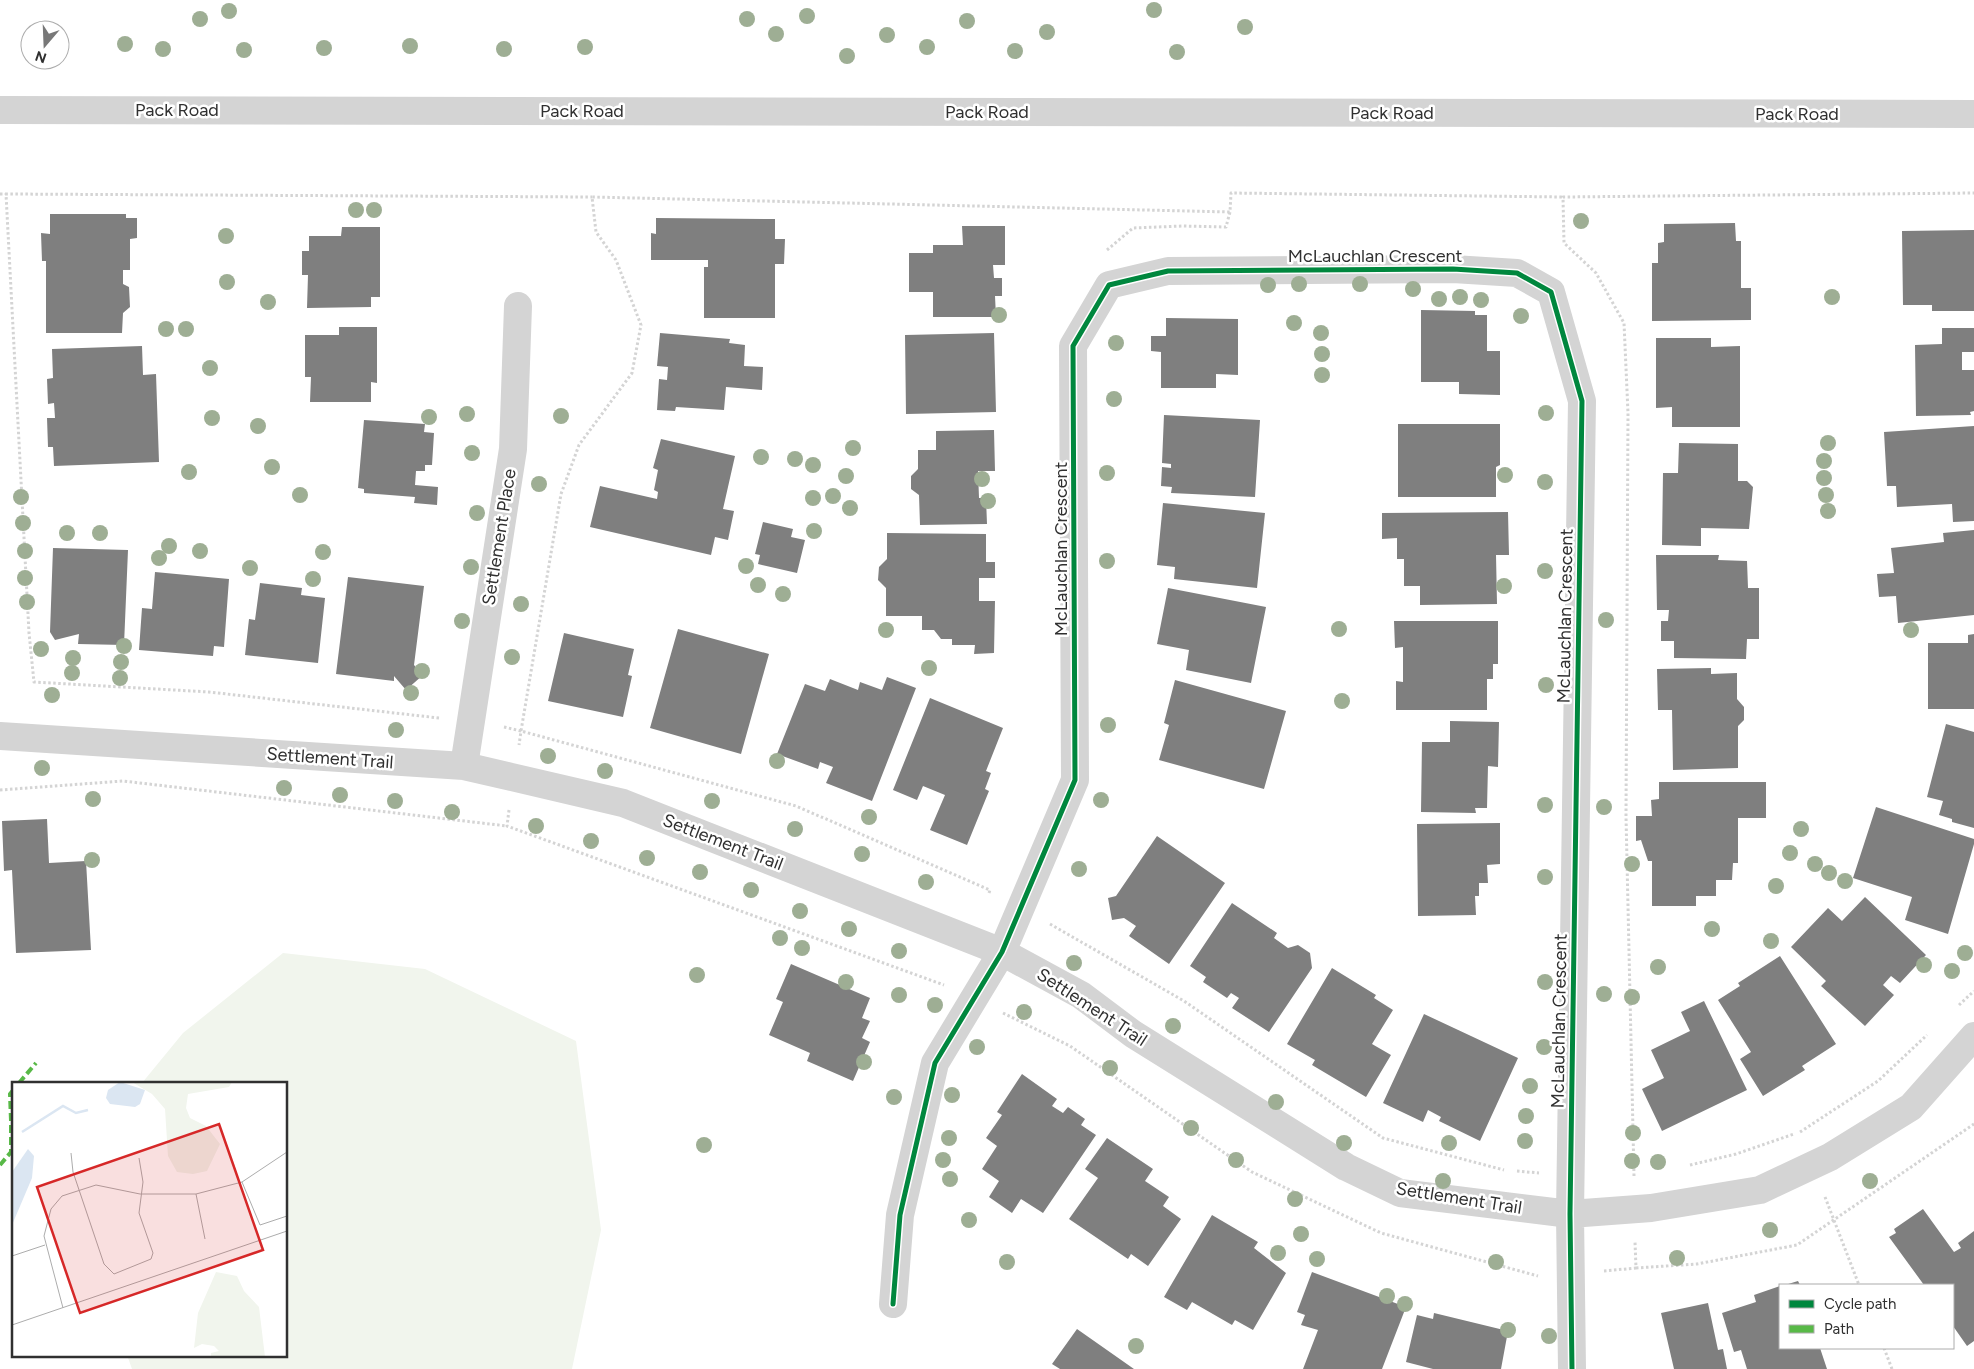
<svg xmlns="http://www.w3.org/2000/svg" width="1974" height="1369" viewBox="0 0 1974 1369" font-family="Figtree,sans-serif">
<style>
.green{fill:#f1f5ed}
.building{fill:#7f7f7f}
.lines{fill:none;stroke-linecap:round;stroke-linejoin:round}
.path{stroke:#d4d4d4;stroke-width:3;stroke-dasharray:2.5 2.5;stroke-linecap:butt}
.minor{stroke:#d4d4d4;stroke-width:28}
.quiet{stroke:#58b947;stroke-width:4;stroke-dasharray:8 4;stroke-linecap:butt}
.cycleway-casing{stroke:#fff;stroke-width:8}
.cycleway{stroke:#00873e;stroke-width:5}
.tree{fill:#9eae94}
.labels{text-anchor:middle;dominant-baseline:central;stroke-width:5;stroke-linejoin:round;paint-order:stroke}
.street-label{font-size:18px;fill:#303030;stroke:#fff}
.inset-river{fill:none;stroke:#dbe6f2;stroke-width:2.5}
.inset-road{fill:none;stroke:#acacac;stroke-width:1}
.view{fill:#d62828;fill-opacity:0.15;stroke:#d62828;stroke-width:2.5}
.inset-edge{fill:none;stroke:#303030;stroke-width:2.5}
</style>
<rect width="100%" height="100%" fill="#fff"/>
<path class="green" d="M283 953 425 969 576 1041 601 1230 572 1369H132L127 1355H286V1083H142L183 1033Z"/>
<path class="building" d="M50 214H126V218H137V238L130 239V270H123V284L129 287 130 307 123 313 122 333H46V261H42L41 233 50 234Z
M656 218 775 219V239H785L784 264H775V318H704V267H708V260H651V233L656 234Z
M1735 223 1736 241H1741V288H1751V320L1652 321V263H1658V243L1664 242V224Z
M962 226H1005V265H993L994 278H1002V296H995L996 317H933V292H909V253H933V245H963Z
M342 227H380V297H371V307L307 308 308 275H302V251H309V236H341Z
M1974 230V311H1932V305H1903L1902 231Z
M1421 310 1475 311V315H1487V351H1500V395L1459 394V382H1421Z
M1166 318 1238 319V375L1216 374V388H1161V352L1151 351V336H1166Z
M339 327H377V383L371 382V402H310L311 377H305V335H339Z
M1942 328H1974V352H1962V370H1974V411L1970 412 1971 415 1916 416 1915 345 1942 344Z
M660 333 730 339 729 343 745 345 744 366 763 367 762 390 726 387 724 410 676 407 675 411 657 410 659 379 667 380 668 367 657 366Z
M994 333 996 412 906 414 905 335Z
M1656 338H1711V347L1740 346V427H1672V407L1656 408Z
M142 346 143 375 156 374 159 462 54 466 53 447H48L47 418H55L54 403 48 404 47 379 53 378 52 349Z
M1164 415 1260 420 1255 497 1171 493 1172 487 1161 486 1162 467 1171 468V464L1162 463Z
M364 420 425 424 424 432 434 433 432 465H425V471H416L415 485 438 487 437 505 414 503 415 497 364 493V489L358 488Z
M1398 424H1500V465L1496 467V497H1398Z
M1974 426V521L1953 522 1952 504 1897 507 1896 486H1887L1884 432Z
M994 430 995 471H978L979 498H986L987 524 920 525 919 495 911 489V476L918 469V450H936V431Z
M661 439 735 456 723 509 734 511 728 540 715 537 711 555 590 527 600 486 657 499 658 492 654 490 658 470 653 468Z
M1679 443 1738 444V481H1747L1753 487 1749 529 1701 528V546L1662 545 1663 473H1678Z
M1163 503 1265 513 1257 588 1174 579 1175 567 1157 565Z
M1508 512 1509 555H1496L1497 604 1420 605V586H1404V559H1397V538L1382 539V513Z
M763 522 793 529 791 537 805 540 797 573 758 564 760 555 755 554Z
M1974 530V615L1898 623 1896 596 1879 597 1877 574 1894 573 1891 548 1944 542 1943 533Z
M887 533 986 534V562H995V578H979V601H995L994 653 974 654 975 645H952V639H941L934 630H922V616H886V588L878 580 879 567 887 559Z
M53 548 128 550 124 645 78 644 79 634 55 640 50 632Z
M1656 555H1719L1718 560 1747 561 1748 588H1759V639H1747L1746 659 1674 658V641H1661V621H1668L1669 610H1657Z
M155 572 229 579 224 647 214 646 213 656 139 650 142 608 152 609Z
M348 577 424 586 414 665 423 675 406 690 394 676V681L336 674Z
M260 583 302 588 301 595 325 598 318 663 245 655 249 619 255 620Z
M1168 588 1266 607 1251 683 1186 670 1189 650 1157 644Z
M1394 621H1498V664H1493V679H1487V710H1396V681L1403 682V647L1395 648Z
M678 629 769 654 741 754 650 728Z
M564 633 634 649 628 675 632 676 623 717 548 701Z
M1974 634V709H1928V643H1968V635Z
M1711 668V674L1737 673V699L1744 707V720L1738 726V768L1673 770 1672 710H1658L1657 669Z
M887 677 916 688 872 801 826 783 833 767 820 762 818 769 777 754 805 684 825 691 830 679 858 690 860 682 882 690Z
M1175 680 1286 711 1264 789 1159 760 1169 725 1164 723Z
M930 698 1003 728 986 771 991 773 985 789 989 791 967 845 930 830 945 795 923 786 917 800 893 790Z
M1450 721 1499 722 1498 767 1488 766 1487 808H1475L1476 813 1421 812 1422 742H1450Z
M1946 724 1974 732V828L1952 822V819L1939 815 1943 801 1927 797Z
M1659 782H1766V818H1738V863H1733L1732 880H1716V896H1696V906H1652V861H1648L1641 840 1636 841V816H1652L1651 800 1659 799Z
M1876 807 1974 839V844L1948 934 1905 920 1912 897 1853 878Z
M47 819 49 863 86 861 91 950 16 953 12 870 4 871 2 821Z
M1500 823V864L1487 865 1488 883H1479V896H1475L1476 915 1418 916 1417 824Z
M1157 836 1225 883 1169 964 1129 936 1136 926 1124 918 1112 920 1108 898 1116 896Z
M1865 897 1926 955 1900 983 1891 976 1883 985 1894 995 1865 1026 1821 986 1826 981 1791 947 1828 908 1842 921Z
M1232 903 1277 933 1274 938 1288 948 1298 945 1310 953 1312 968 1269 1032 1232 1008 1239 998 1231 993 1227 998 1203 982 1206 977 1190 966Z
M1780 956 1836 1044 1802 1066 1805 1070 1763 1096 1740 1059 1751 1052 1718 1000 1740 986 1738 983Z
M791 964 870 998 862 1018 870 1021 862 1038 870 1042 853 1081 807 1061 810 1053 769 1035 783 1002 776 999Z
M1332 968 1376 995 1374 998 1393 1010 1372 1044 1391 1055 1366 1097 1312 1065 1315 1060 1287 1044Z
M1704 1001 1747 1090 1662 1131 1642 1089 1664 1078 1651 1050 1690 1031 1681 1012Z
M1424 1014 1518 1058 1480 1141 1439 1121 1441 1117 1428 1110 1423 1122 1383 1103Z
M1022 1074 1057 1099 1052 1106 1063 1113 1068 1107 1085 1119 1081 1125 1096 1135 1043 1213 1021 1199 1012 1213 989 1197 999 1181 982 1169 997 1146 986 1138 1002 1115 997 1112Z
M1107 1138 1153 1169 1145 1181 1169 1197 1163 1206 1181 1219 1148 1266 1131 1254 1128 1259 1069 1219 1098 1178 1085 1169Z
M1923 1209 1954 1252 1961 1248 1958 1243 1974 1231V1341L1967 1346 1953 1326V1285H1924L1889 1237 1896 1233 1894 1229Z
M1212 1215 1258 1242 1254 1248 1286 1273 1253 1330 1235 1320 1232 1325 1192 1302 1187 1310 1164 1297Z
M1312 1272 1406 1307 1382 1369H1303L1318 1330 1301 1325 1305 1315 1297 1312Z
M1798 1281 1800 1285H1785Z
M1780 1286V1348H1820L1827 1369H1747L1741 1350 1734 1352 1722 1313 1756 1302 1754 1295Z
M1708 1303 1718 1350 1723 1349 1727 1369H1674L1661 1313Z
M1434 1313 1508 1331 1501 1369H1433L1406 1362 1417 1315 1433 1319Z
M1077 1329 1134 1369H1060L1052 1364Z"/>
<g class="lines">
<path class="path" d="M0 194H6
M1107 250 1133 228 1183 226 1226 227 1230 212 1231 193 1563 197
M439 718 209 692 34 682 29 633 6 194 592 197
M504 727 521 731 519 745
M0 790 123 781 507 826
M509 810 507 826 944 985
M989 893 990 890 796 806 521 731 561 494 579 445 632 373 641 325 616 260 596 232 592 197 1230 212
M1050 924 1184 1001 1383 1138 1504 1170
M1959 1005 1974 991
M1003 1013 1070 1046 1252 1172 1381 1233 1538 1276
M1800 1132 1878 1081 1927 1035
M1690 1165 1736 1154 1794 1134
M1517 1171 1539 1173
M1634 1176 1626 816 1628 413 1624 323 1596 273 1564 243 1563 197 1974 193
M1825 1197 1859 1285
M1636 1268 1697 1264 1797 1245 1974 1124
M1604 1271 1636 1268 1635 1242
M1884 1348 1892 1369"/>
<path class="minor" d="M0 110 1974 114
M0 736 464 766 623 803 1002 952 1081 995 1133 1034 1346 1167 1400 1193 1570 1214 1651 1208 1760 1190 1830 1157 1911 1107 1974 1036
M464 766 513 449 518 306
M893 1304 900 1215 935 1063 1002 952 1075 780 1073 346 1109 285 1168 271 1453 269 1517 273 1551 292 1582 401 1570 1214 1572 1369"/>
<path class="quiet" d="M19 1083 36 1063
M0 1165 11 1152V1121L10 1094 14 1089"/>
<g class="cycleway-casing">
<path id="cycleway" d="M893 1304 900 1215 935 1063 1002 952 1075 780 1073 346 1109 285 1168 271 1453 269 1517 273 1551 292 1582 401 1570 1214 1572 1369"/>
</g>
<use href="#cycleway" class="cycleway"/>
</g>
<g class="tree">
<circle cx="1154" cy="10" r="8"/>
<circle cx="229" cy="11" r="8"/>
<circle cx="807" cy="16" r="8"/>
<circle cx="200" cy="19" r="8"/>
<circle cx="747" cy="19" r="8"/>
<circle cx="967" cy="21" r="8"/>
<circle cx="1245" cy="27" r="8"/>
<circle cx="1047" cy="32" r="8"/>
<circle cx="776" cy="34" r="8"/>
<circle cx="887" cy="35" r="8"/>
<circle cx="125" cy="44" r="8"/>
<circle cx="410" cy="46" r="8"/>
<circle cx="585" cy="47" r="8"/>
<circle cx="927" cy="47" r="8"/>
<circle cx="324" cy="48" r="8"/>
<circle cx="163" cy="49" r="8"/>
<circle cx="504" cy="49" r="8"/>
<circle cx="244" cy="50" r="8"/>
<circle cx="1015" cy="51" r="8"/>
<circle cx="1177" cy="52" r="8"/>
<circle cx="847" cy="56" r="8"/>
<circle cx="356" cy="210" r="8"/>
<circle cx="374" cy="210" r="8"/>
<circle cx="1581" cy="221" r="8"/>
<circle cx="226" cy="236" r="8"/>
<circle cx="227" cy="282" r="8"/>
<circle cx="1299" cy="284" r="8"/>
<circle cx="1360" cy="284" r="8"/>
<circle cx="1268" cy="285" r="8"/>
<circle cx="1413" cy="289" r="8"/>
<circle cx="1460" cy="297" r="8"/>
<circle cx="1832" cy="297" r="8"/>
<circle cx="1439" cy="299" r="8"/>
<circle cx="1481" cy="300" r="8"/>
<circle cx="268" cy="302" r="8"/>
<circle cx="999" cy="315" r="8"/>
<circle cx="1521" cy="316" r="8"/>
<circle cx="1294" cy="323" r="8"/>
<circle cx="166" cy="329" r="8"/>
<circle cx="186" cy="329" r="8"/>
<circle cx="1321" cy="333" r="8"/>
<circle cx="1116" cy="343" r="8"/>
<circle cx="1322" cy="354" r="8"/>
<circle cx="210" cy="368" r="8"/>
<circle cx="1322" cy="375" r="8"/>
<circle cx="1114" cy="399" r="8"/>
<circle cx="1546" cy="413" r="8"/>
<circle cx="467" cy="414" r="8"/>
<circle cx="561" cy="416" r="8"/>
<circle cx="429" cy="417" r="8"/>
<circle cx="212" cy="418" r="8"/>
<circle cx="258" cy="426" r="8"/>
<circle cx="1828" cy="443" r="8"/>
<circle cx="853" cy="448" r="8"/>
<circle cx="472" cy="453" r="8"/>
<circle cx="761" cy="457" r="8"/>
<circle cx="795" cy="459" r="8"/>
<circle cx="1824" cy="461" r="8"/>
<circle cx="813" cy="465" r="8"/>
<circle cx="272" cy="467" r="8"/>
<circle cx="189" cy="472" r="8"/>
<circle cx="1107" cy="473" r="8"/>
<circle cx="1505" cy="475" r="8"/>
<circle cx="846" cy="476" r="8"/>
<circle cx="1824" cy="478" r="8"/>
<circle cx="982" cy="479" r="8"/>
<circle cx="1545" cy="482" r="8"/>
<circle cx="539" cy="484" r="8"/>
<circle cx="300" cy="495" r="8"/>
<circle cx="1826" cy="495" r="8"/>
<circle cx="833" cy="496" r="8"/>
<circle cx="21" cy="497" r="8"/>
<circle cx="813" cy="498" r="8"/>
<circle cx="988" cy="501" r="8"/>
<circle cx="850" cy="508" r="8"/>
<circle cx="1828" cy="511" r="8"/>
<circle cx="477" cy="513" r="8"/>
<circle cx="23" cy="523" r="8"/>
<circle cx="814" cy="531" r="8"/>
<circle cx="67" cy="533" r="8"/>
<circle cx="100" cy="533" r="8"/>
<circle cx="169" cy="546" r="8"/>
<circle cx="25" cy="551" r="8"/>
<circle cx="200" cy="551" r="8"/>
<circle cx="323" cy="552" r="8"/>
<circle cx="159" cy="558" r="8"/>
<circle cx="1107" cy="561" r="8"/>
<circle cx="746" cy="566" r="8"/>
<circle cx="471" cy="567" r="8"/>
<circle cx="250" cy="568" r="8"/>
<circle cx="1545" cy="571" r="8"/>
<circle cx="25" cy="578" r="8"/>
<circle cx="313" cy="579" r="8"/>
<circle cx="758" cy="585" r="8"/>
<circle cx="1504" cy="586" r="8"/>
<circle cx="783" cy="594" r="8"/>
<circle cx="27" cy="602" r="8"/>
<circle cx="521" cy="604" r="8"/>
<circle cx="1606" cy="620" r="8"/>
<circle cx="462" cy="621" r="8"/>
<circle cx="1339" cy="629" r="8"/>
<circle cx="886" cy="630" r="8"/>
<circle cx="1911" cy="630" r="8"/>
<circle cx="124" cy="646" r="8"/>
<circle cx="41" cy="649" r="8"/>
<circle cx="512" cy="657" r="8"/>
<circle cx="73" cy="658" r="8"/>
<circle cx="121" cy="662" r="8"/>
<circle cx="929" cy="668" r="8"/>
<circle cx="422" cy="671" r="8"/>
<circle cx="72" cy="673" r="8"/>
<circle cx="120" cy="678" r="8"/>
<circle cx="1546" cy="685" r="8"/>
<circle cx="411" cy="693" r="8"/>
<circle cx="52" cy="695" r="8"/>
<circle cx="1342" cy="701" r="8"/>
<circle cx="1108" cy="725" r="8"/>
<circle cx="396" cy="730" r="8"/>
<circle cx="548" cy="756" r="8"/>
<circle cx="777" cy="761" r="8"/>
<circle cx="42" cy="768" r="8"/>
<circle cx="605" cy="771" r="8"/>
<circle cx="284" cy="788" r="8"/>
<circle cx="340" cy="795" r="8"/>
<circle cx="93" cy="799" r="8"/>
<circle cx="1101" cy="800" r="8"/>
<circle cx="395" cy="801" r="8"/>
<circle cx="712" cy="801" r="8"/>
<circle cx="1545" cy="805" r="8"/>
<circle cx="1604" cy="807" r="8"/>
<circle cx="452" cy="812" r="8"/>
<circle cx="869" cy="817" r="8"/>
<circle cx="536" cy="826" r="8"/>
<circle cx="795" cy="829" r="8"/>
<circle cx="1801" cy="829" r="8"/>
<circle cx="591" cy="841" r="8"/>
<circle cx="1790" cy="853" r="8"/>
<circle cx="862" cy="854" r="8"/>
<circle cx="647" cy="858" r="8"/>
<circle cx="92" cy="860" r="8"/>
<circle cx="1632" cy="864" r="8"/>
<circle cx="1815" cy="864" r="8"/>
<circle cx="1079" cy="869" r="8"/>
<circle cx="700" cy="872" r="8"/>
<circle cx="1829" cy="873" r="8"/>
<circle cx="1545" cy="877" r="8"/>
<circle cx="1845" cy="881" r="8"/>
<circle cx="926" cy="882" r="8"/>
<circle cx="1776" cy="886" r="8"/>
<circle cx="751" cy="890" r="8"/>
<circle cx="800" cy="911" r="8"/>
<circle cx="849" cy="929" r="8"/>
<circle cx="1712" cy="929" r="8"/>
<circle cx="780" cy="938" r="8"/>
<circle cx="1771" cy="941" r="8"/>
<circle cx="802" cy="948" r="8"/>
<circle cx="899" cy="951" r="8"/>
<circle cx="1965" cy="953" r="8"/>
<circle cx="1074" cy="963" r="8"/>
<circle cx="1924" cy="965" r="8"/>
<circle cx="1658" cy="967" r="8"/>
<circle cx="1952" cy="971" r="8"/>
<circle cx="697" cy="975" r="8"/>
<circle cx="846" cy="982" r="8"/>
<circle cx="1545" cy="982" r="8"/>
<circle cx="1604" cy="994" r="8"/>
<circle cx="899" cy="995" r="8"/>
<circle cx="1632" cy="997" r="8"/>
<circle cx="935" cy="1005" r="8"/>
<circle cx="1024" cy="1012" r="8"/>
<circle cx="1173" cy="1026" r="8"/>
<circle cx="977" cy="1047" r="8"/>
<circle cx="1544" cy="1047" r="8"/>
<circle cx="864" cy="1062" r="8"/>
<circle cx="1110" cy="1068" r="8"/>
<circle cx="1530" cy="1086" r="8"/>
<circle cx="952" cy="1095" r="8"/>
<circle cx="894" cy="1097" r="8"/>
<circle cx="1276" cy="1102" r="8"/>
<circle cx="1526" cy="1116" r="8"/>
<circle cx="1191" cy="1128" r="8"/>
<circle cx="1633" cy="1133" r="8"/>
<circle cx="949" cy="1138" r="8"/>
<circle cx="1525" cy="1141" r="8"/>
<circle cx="1344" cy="1143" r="8"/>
<circle cx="1449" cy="1143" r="8"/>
<circle cx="704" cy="1145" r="8"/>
<circle cx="943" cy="1160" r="8"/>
<circle cx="1236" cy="1160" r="8"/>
<circle cx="1632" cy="1161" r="8"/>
<circle cx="1658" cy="1162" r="8"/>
<circle cx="950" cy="1179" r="8"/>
<circle cx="1443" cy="1181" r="8"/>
<circle cx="1870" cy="1181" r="8"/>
<circle cx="1295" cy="1199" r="8"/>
<circle cx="969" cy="1220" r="8"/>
<circle cx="1770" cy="1230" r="8"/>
<circle cx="1301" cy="1234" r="8"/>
<circle cx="1278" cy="1253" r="8"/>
<circle cx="1677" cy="1258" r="8"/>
<circle cx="1317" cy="1259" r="8"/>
<circle cx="1007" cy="1262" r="8"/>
<circle cx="1496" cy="1262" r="8"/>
<circle cx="1387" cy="1296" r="8"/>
<circle cx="1405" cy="1304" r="8"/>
<circle cx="1508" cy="1330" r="8"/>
<circle cx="1549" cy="1336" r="8"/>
<circle cx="1136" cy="1346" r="8"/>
</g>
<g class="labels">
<g class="street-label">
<text x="177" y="110">Pack Road</text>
<text x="582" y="111">Pack Road</text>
<text x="987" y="112">Pack Road</text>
<text x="1392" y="113">Pack Road</text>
<text x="1797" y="114">Pack Road</text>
<text x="1375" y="256">McLauchlan Crescent</text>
<text transform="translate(499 537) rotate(-81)">Settlement Place</text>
<text transform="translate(1061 549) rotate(-90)">McLauchlan Crescent</text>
<text transform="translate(1565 616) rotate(-89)">McLauchlan Crescent</text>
<text transform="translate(330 758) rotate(4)">Settlement Trail</text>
<text transform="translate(723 842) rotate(21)">Settlement Trail</text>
<text transform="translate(1092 1007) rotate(33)">Settlement Trail</text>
<text transform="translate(1559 1021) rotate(-89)">McLauchlan Crescent</text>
<text transform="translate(1459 1198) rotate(9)">Settlement Trail</text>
</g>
</g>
<g transform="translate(12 1082)">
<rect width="275" height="275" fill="#fff"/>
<path d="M120 0H220L217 5 176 12 174 26 178 36 194 44 208 62 195 89 181 92 165 90 156 74 153 27 140 12ZM204 190 225 194 232 209 247 225 253 275H199V271L207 269 202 264 190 262 182 266 186 231Z" fill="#f1f5ed"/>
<path d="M108 0 133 8 128 22 123 25 98 22 94 16 96 8ZM16 67 22 74 20 96 0 143V90Z" fill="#dbe6f2"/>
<path class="inset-river" d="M10 50 51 24 64 31 76 28"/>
<path class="inset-road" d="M59 71 61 90 92 182 102 192 139 177 141 171 127 131 131 100 127 76M230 100 248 143 275 134M184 112 193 157M0 174 33 163M51 226 32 154 39 127 50 114 84 103 128 112H184L230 100 275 70M0 243 275 149"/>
<path class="view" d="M207 42 251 168 68 231 25 105Z"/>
<rect width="275" height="275" class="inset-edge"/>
</g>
<rect x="1779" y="1284" width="175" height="65" fill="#ffffff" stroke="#acacac"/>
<rect x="1789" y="1300" width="25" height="8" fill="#00873e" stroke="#acacac"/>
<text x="1824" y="1309" font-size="15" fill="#303030">Cycle path</text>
<rect x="1789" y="1325" width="25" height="8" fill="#58b947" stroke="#acacac"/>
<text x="1824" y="1334" font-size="15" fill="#303030">Path</text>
<g transform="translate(45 45) rotate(199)"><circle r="24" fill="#ffffff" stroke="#acacac"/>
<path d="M0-4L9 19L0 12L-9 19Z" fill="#787878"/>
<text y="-8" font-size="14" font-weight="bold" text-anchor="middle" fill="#303030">N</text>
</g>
</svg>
